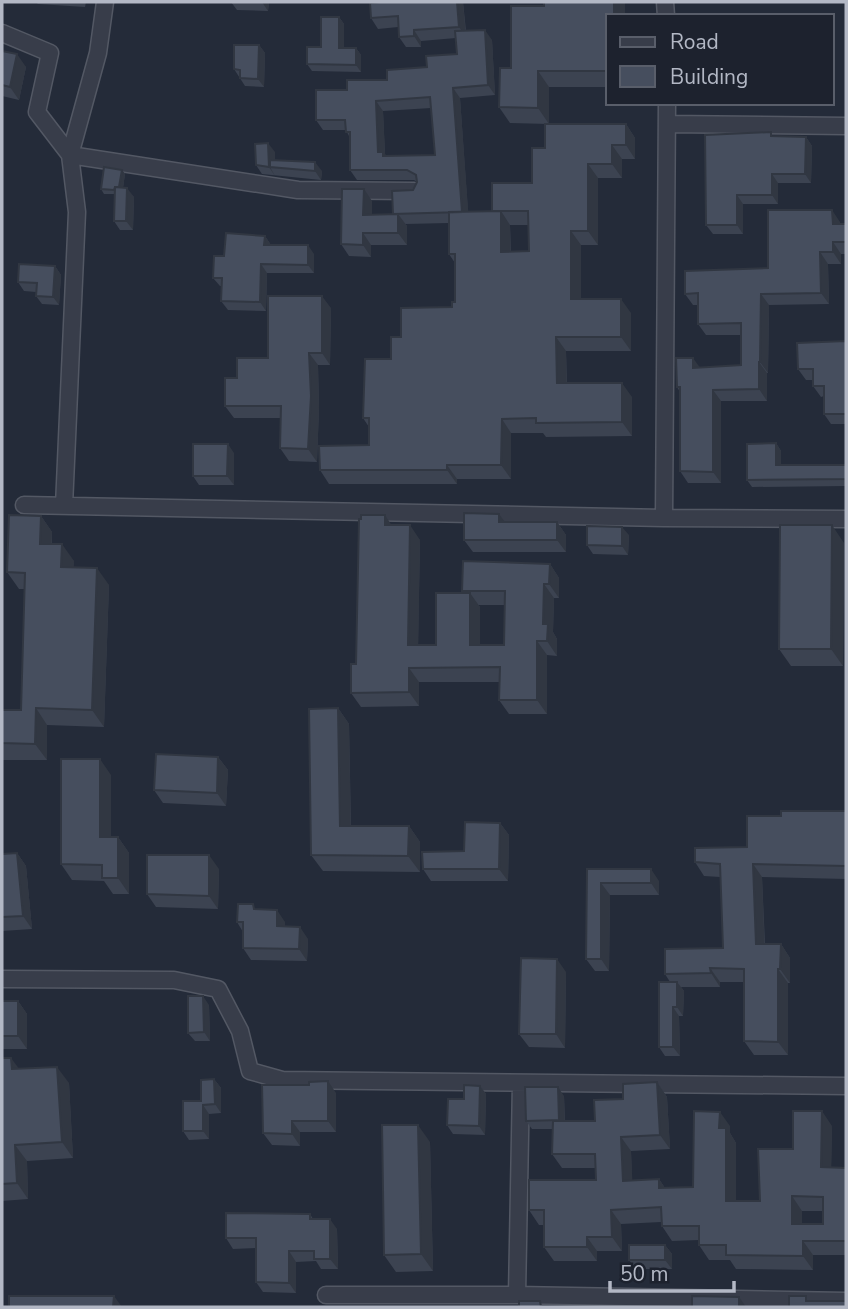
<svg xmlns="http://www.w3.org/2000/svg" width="848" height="1309" viewBox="0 0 848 1309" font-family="'Nunito Sans',sans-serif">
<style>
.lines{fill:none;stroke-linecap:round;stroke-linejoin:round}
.minor-casing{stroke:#535864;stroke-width:19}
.minor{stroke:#383d4a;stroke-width:16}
.wall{fill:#3c4351;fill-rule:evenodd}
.shaded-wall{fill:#313742}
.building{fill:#464e5e;stroke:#313742;stroke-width:2;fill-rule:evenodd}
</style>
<rect width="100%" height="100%" fill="#242b39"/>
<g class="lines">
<g class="minor-casing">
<path id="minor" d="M105 2 98 53 70 155 298 190 414 191
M665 2 666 16
M2 33 50 53 37 112 70 155 77 212 64 506
M667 124 846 126
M24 505 664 518 846 519
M664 518 667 103
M2 979 174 980 218 989 240 1031 250 1071 282 1080 846 1086
M326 1295H517L846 1301
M517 1295 521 1083"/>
</g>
<use href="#minor" class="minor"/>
</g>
<path class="wall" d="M36 2H86L85 7 38 4Z
M231 2H269L268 11 237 10Z
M463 2 466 31 492 40 495 95 460 98 468 212 493 211 532 183 545 148 626 124 635 138V159H622V178H598V245H581V299L631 313V351H566L567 383 632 397V436L546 437 543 433H511V479H457V484H329L320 470 369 445V427L363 418 401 337 452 307 455 302V263L449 254V223L405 224 407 226V245H371V257L349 256 341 244 372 201V215H393L417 182 414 180H357L350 170V138L346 130H323L316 120 347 90 387 80 427 67 457 54 456 38 421 41V47H406L399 37 398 27 378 29 371 18ZM431 108 435 155 386 156 385 154 383 111ZM510 225H528L529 251H511Z
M544 6 608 16V87H549V124L510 123 499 107 511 68Z
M339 17 344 24V48H356L361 55V72L312 71 307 64 321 47Z
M259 45 265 53 264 87 245 86 234 69Z
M2 51 26 67 19 100 2 96Z
M774 136 806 137 812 146 811 183H778V204H743V234H713L706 225Z
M275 152V160L322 171 321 180 262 174 256 165Z
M122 170 125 174 123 188 134 197 133 230H120L114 221V194H104L101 189Z
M840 222V224H846V254H841V264H828L829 304 769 305 768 373H767V401H721V483H688L680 471V392L677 387 700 368 741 365V335H706L698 324V305H693L685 294 768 268Z
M265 236 271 245 314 254V273H267L266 311 228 310 221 301 222 286H220L213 278 224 256Z
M55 266 61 275 59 305 42 304 36 296V292L24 291 18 282Z
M331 308 330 365H318L319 408 317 462 289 461 280 448 281 418H234L225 406 268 358Z
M846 341V424H831L824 414V396L821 397 813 386V380H806L798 369Z
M776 443 781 451V465H846V486L752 487 747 480Z
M234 453V485H199L193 476Z
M41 516 52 532V544L74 561 73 567 109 585 104 727 47 725V760H2V710H21L25 589H19L7 572Z
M505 522H557L566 535V552H473L464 540Z
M392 525 420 540 418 645H436L464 593 462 591 550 564 559 578V598H554L553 632 557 639V656L547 655V714H509L499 700V682H419V706L361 707 351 693 356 664ZM478 605H505L504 645H480V607Z
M629 535 628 555 593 554 587 545Z
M844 543 843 666H791L779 649Z
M338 708 349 724 351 826H409L420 842V872L323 871 311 855Z
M218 757 228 770 226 806 163 803 154 790Z
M111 775V837H118L129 853V894H113L104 881 72 880 61 864Z
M846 811V879L762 877 765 944H781L790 958V983H788V1055H754L744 1041V982H720V987H681L684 991 683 1016H679L680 1056H665L659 1047 670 982 665 974 723 948 720 877 704 876 695 862 747 847 781 816Z
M500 823 509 835 508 881H431L423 869 464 851Z
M17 853 26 866 32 929 2 931V854Z
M219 869 218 909 156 907 147 894Z
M587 869 659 881V895H610L609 971H595L586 959Z
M257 909 285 922V927L308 939 307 961 251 960 243 948V932L237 922Z
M566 972 565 1048 529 1047 519 1034Z
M2 1001H18L27 1014V1049H2Z
M209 1005 210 1041H195L188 1033Z
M2 1058 19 1069 69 1083 73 1158 27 1161 28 1199 2 1201Z
M214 1079 221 1088V1113L209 1114V1139L189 1140 183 1131Z
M657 1082 667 1097 670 1149 631 1151 632 1180 659 1179 665 1188 693 1187 730 1126V1133L736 1143V1201H760L793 1149 832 1126 831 1167 846 1168V1255H813V1270L736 1269 730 1260H709L699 1245V1240L672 1241 662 1226 661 1222 621 1224 622 1251H597V1261H554L544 1247V1225H539L529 1210 596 1180V1168H562L552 1154 553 1129H532L526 1121 564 1096 565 1121H595L623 1099ZM802 1211H823V1224H802Z
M480 1086 486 1094 485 1135 453 1134 447 1125 464 1099Z
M336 1093V1132H300V1146L272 1145 263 1133Z
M430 1142 433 1271 396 1272 384 1255Z
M310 1214 313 1219 337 1229 338 1269H321L316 1261 296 1262V1293L263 1292 256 1282V1248L233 1249 226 1238Z
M665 1245 672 1254V1269H636L629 1260Z"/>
<path class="shaded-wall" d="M262 2H269L268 11Z
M457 2H463L466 37 459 27Z
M614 2H625V16H614Z
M339 17 344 24V55L339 48Z
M414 30 421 41V47L414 36Z
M485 30 492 40 495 95 488 85Z
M259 45 265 53 264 87 258 79Z
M356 48 361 55V72L356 65Z
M17 54 26 67 19 100 10 87Z
M538 71 549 87V124L538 108Z
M453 88 460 98 469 222 462 212Z
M376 101 383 111 385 154 390 162 378 152Z
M626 124 635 138V159L626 145Z
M806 137 812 146 811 183 805 174Z
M268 143 275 152V168L270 167 275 176 269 167Z
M612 145 622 159V178L612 164Z
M315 162 322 171 321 180 315 171Z
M588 164 598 178V245L588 231Z
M122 170 125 174 122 195 119 190Z
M772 174 778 183V204L772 195Z
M127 188 134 197 133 230 126 221Z
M364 189 372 201V227L363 215Z
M737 195 743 204V234L737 225Z
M832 210 840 222 841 235 833 224Z
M501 211 510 225 511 266 501 252Z
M398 214 407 226V245L398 233Z
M571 231 581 245V313L571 299Z
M363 233 371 245V257L363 245Z
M265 236 271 245H264Z
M833 242 841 254V264L833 252Z
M308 245 314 254V273L308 265Z
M820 252 828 264 829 304 821 293Z
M261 264 267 273 266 311 260 302Z
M55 266 61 275 59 305 53 297Z
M761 294 769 305 768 373 760 362Z
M322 296 331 308 330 365 322 353Z
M621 299 631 313V351L621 337Z
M556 337 566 351 567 397 557 383Z
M309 353 318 365 319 408 317 462 308 449Z
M693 358 701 369 693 368Z
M759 362 767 373V401L759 389Z
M622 383 632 397V436L622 422Z
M713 390 721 401V483L713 472Z
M502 419 511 433V479L501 465Z
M776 443 781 451V472L776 465Z
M228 444 234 453V485L227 476Z
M447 465 457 479V484L447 470Z
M499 514 508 526 499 522Z
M385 515 394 529 385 525Z
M41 516 52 532 51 560 40 544Z
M557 522 566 535V552L557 540Z
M410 525 420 540 418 659 408 645Z
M832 525 844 543 843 666 831 649Z
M622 527 629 535 628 555 622 546Z
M62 544 74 561 73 584 61 567Z
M550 564 559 578V598L549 584Z
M97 568 109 585 104 727 92 710Z
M544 584 554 598 553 632 557 639V656L547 641 543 624Z
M470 593 480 607V659L470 645Z
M537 641 547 655V714L537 700Z
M409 668 419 682V706L409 692Z
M36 708 47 725V760L35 744Z
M338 708 349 724 351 842 340 826Z
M218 757 228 770 226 806 217 793Z
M100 759 111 775V853L100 837Z
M500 823 509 835 508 881 499 869Z
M409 826 420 842V872L408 856Z
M118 837 129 853V894L118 878Z
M17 853 26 866 32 929 23 916Z
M209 855 219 869 218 909 209 896Z
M753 864 762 877 765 958 756 944Z
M651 869 659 881V895L651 883Z
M601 883 610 895 609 971 601 959Z
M277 910 285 922V938L277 926Z
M300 927 308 939 307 961 299 949Z
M781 944 790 958V983L780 969Z
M557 959 566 972 565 1048 556 1034Z
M710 968 720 982V987L711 973Z
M778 969 788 983V1055L778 1042Z
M677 982 684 991 683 1016 677 1007Z
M203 996 209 1005 210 1041 204 1032Z
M18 1001 27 1014V1049L18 1036Z
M673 1007 679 1016 680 1056 673 1047Z
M11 1058 23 1074 12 1069Z
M57 1067 69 1083 73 1158 62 1142Z
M214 1079 221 1088V1113L215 1104Z
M328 1081 336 1093V1132L328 1121Z
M657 1082 667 1097 670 1149 660 1135Z
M480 1086 486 1094 485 1135 479 1126Z
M558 1087 564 1096 565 1129 559 1120Z
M203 1105 209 1114V1139L203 1131Z
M822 1111 832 1126 831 1182 821 1167Z
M720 1112 730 1126V1133L736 1143V1215L726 1201 719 1128Z
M292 1121 300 1132V1146L292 1134Z
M418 1125 430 1142 433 1271 421 1254Z
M621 1137 631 1151 633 1195 623 1181Z
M15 1145 27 1161 28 1199 17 1183Z
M659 1179 669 1194 659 1188Z
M792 1196 802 1211V1238L792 1224Z
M611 1210 621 1224 622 1251 612 1237Z
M330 1219 337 1229 338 1269 330 1259Z
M587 1237 597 1251V1261L587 1247Z
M803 1241 813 1255V1270L803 1256Z
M665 1245 672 1254V1269L665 1260Z
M289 1251 296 1262V1293L289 1283Z
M114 1296 122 1307H113Z
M739 1297 746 1307H739Z"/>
<path class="building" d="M380 2H457L459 27 414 30V36L399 37 398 16 371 18 370 3Z
M544 2H614V16H608V71H538V108L499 107 500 68H511V6H544Z
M321 17H339V48H356V65L307 64V47H321Z
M485 30 488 85 453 88 462 212 393 214 392 191 413 190 417 182 416 175 407 170H350V132H346L345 120H316V90H347V80H387V70L427 67 426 56 457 54 455 31ZM430 97 435 155 383 156V152H378L376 101Z
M234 45H259L258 79 240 78V70L234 69Z
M2 51 17 54 10 87 2 85Z
M545 124H626V145H612V164H588V231H571V299H621V337H556L557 383H622V422L536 423V418L502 419 501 465H447V470H320L319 446 369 445V418H363L365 359H391V337H401V308L452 307V302H455V254H449V212L501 211V252L529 251 528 211H492V183H532V148H545Z
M771 132V136L806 137 805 174H772V195H737V225H706L705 135Z
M268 143 269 167 256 165 255 144Z
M270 160 315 162V171L270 167Z
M104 167 122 170 119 187H115L114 190 101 189Z
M115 187 127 188 126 221H114Z
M342 189H364L363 215 398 214V233H363V245L341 244Z
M768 210H832L833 224H846V242H833V252H820L821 293 761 294 760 362H759V389L713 390V472L680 471V387H677L676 358H693V368L741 365V323L698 324V293L685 294V271L768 268Z
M226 233 265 236 264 245H308V265L261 264 260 302 221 301 222 278H213L214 256H224Z
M19 264 55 266 53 297 36 296 37 283 18 282Z
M268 296H322V353H309L311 396 308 449 280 448 281 406H225V378H237V358H268Z
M846 341V414H824V386H813V369H798L797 343Z
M776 443V465H846V479L747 480V444Z
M193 444H228L227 476H193Z
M464 513 499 514V522H557V540H464Z
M9 515 41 516 40 544H62L61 567 97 568 92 710 36 708 35 744 2 743V710H21L25 573 7 572Z
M361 515H385V525H410L408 645H436V593H470V645H504L505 591H462L463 561 550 564 549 584H544L543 624H548L547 641H537V700H499L500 667 409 668V692L351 693V664H356L359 519H361Z
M780 525H832L831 649H779Z
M587 526 622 527V546L587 545Z
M338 708 340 826H409L408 856 311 855 309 709Z
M156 754 218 757 217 793 154 790Z
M61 759H100V837H118V878H102V865L61 864Z
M781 811H846V866L753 864 756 944H781L780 969H778V1042L744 1041V969L710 968 711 973 665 974V949L723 948 720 864 695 862V848L747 847V816H781Z
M465 822 500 823 499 869H423L422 852 464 851Z
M17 853 23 916 2 917V854Z
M147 855H209V896L147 894Z
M587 869H651V883H601V959H586Z
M238 904H253L254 909 277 910V926L300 927 299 949 243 948V922H237Z
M521 958 557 959 556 1034H519Z
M659 982H677V1007H673V1047H659Z
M188 996H203L204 1032 188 1033Z
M2 1001H18V1036H2Z
M2 1058H11L12 1069 57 1067 62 1142 15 1145 17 1183 2 1184Z
M214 1079 215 1104 203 1105V1131H183V1101H201V1080Z
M328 1081V1121H292V1134L263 1133 262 1085H309V1082Z
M657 1082 660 1135 621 1137 623 1181 659 1179V1188L693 1187 694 1111 720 1112 719 1128H726V1201H760L758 1149H793V1111H822L821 1167 846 1168V1241H803V1256L726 1255V1245H699V1226H662L661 1207 611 1210 612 1237H587V1247H544V1210H529V1180H596L595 1154H552L553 1121H595L594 1100 623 1099V1084ZM792 1196 823 1197V1224H792Z
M464 1085 480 1086 479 1126 447 1125 448 1099H464Z
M525 1087H558L559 1120 526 1121Z
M382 1125H418L421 1254 384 1255Z
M226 1213 310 1214V1219H330V1259H314V1251H289V1283L256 1282V1238H226Z
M629 1245H665V1260H629Z
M9 1296H114L113 1307H9Z
M692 1296 739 1297V1307H692Z
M789 1296H806V1301H846V1307H789Z
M519 1301H540L541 1307H519Z"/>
<rect width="848" height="1309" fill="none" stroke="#b3b8c5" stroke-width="7"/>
<rect x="606" y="14" width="228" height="91" fill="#1d222e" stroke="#595e6a" stroke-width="2"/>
<rect x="620" y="37" width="35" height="10" fill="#383d4a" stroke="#595e6a" stroke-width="2"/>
<text x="670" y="49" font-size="21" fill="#b3b8c5">Road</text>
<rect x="620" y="66" width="35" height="21" fill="#464e5e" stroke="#595e6a" stroke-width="2"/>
<text x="670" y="84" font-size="21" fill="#b3b8c5">Building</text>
<path d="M610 1281v10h124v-10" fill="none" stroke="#b3b8c5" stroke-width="3.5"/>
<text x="620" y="1281" font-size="21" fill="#b3b8c5" stroke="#1d222e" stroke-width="5" paint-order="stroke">50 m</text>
</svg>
